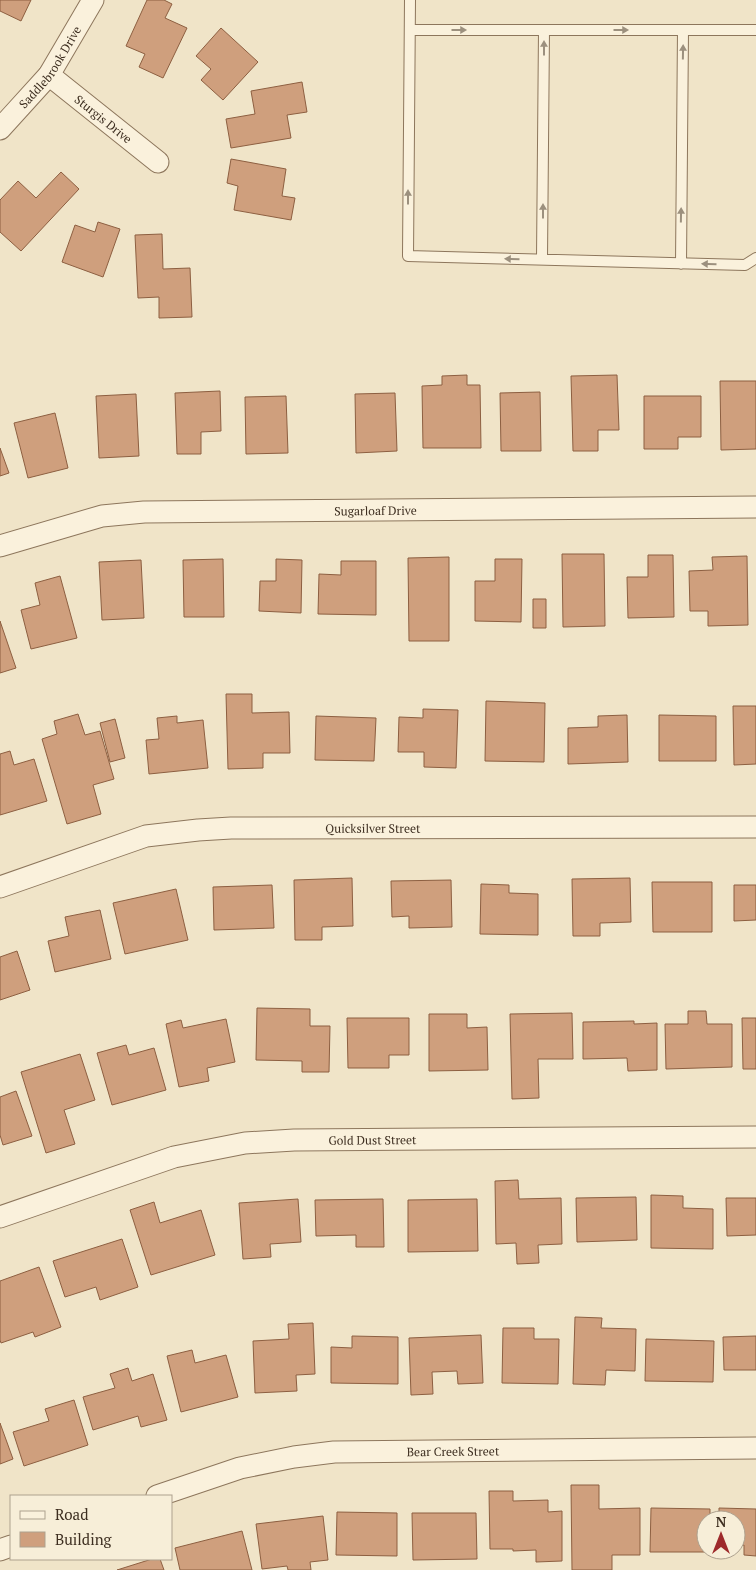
<svg xmlns="http://www.w3.org/2000/svg" width="756" height="1570" viewBox="0 0 756 1570" font-family="'PT Serif',serif">
<style>
.building{fill:#cf9f7d;stroke:#8d5f41}
.lines{fill:none;stroke-linecap:round;stroke-linejoin:round}
.service-casing{stroke:#8d765c;stroke-width:12}
.minor-casing{stroke:#8d765c;stroke-width:23}
.service{stroke:#faf1dc;stroke-width:10}
.minor{stroke:#faf1dc;stroke-width:21}
.oneway{fill:#9c907e}
.labels{text-anchor:middle;dominant-baseline:central;stroke-width:4.5;stroke-linejoin:round;paint-order:stroke}
.street-label{font-size:12px;fill:#3d2e20;stroke:#f7eed8}
</style>
<rect width="100%" height="100%" fill="#f0e4c8"/>
<path class="building" d="M0 0H31L21 21 0 11Z
M147 0H164L172 4 165 18 187 28 163 78 139 67 145 54 126 46Z
M221 28 258 62 223 100 201 80 211 69 196 56Z
M302 82 307 112 287 115 291 138 231 148 226 119 255 114 251 91Z
M231 159 286 169 282 196 295 198 291 220 234 210 238 186 227 183Z
M61 172 79 189 21 251 0 232V200L18 181 36 198Z
M98 222 120 229 103 277 62 262 75 225 95 232Z
M162 234 163 269 190 268 192 317 159 318V297L138 298 135 235Z
M467 375V385H480L481 448H423L422 386 442 385V376Z
M617 375 619 430H598V451H573L571 376Z
M720 381H756V449L721 450Z
M220 391 221 431 201 432V454H177L175 393Z
M540 392 541 451H501L500 393Z
M395 393 397 451 356 453 355 394Z
M136 394 139 456 99 458 96 396Z
M286 396 288 453 246 454 245 397Z
M644 396H701V437H678V449H644Z
M55 413 68 468 28 478 14 423Z
M0 448 9 473 0 476Z
M562 554H604L605 626 563 627Z
M648 555H673L674 617 628 618 627 577H648Z
M747 556 748 625 708 626V611H690L689 571 713 570 712 557Z
M449 557V641H409L408 558Z
M223 559 224 617H184L183 560Z
M276 559 302 560 301 613 259 611 260 581H276Z
M495 559H522L521 622 475 621V581H495Z
M141 560 144 618 102 620 99 562Z
M341 561H376V615L318 614 319 574 341 575Z
M60 576 77 638 31 649 21 610 40 605 35 583Z
M533 599H546V628H533Z
M0 621 16 668 0 673Z
M226 694H252V713L289 712 290 753H263V768L228 769Z
M486 701 545 703 544 762 485 761Z
M733 706H756V764L734 765Z
M423 709 458 710 456 768 424 767V752H398L399 717 423 718Z
M78 714 85 735 100 731 114 779 93 785 101 814 67 824 42 739 57 734 54 721Z
M627 715 628 762 568 764V728L598 727V716Z
M659 715 716 716V761H659Z
M177 716V723L203 720 208 768 149 774 146 740 159 739 157 718Z
M316 716 376 718 374 761 315 760Z
M115 719 125 758 110 762 100 723Z
M10 751 14 765 34 759 47 801 0 815V754Z
M352 878 353 926 322 927V940H295L294 880Z
M630 878 631 922 600 923V936H573L572 879Z
M451 880 452 927 409 928V916L392 917 391 881Z
M652 882H712V932H653Z
M481 884 509 885V893L538 894V935L480 934Z
M272 885 274 928 214 930 213 887Z
M734 885H756V920L734 921Z
M176 889 188 940 125 954 113 903Z
M100 910 111 959 55 972 48 941 69 936 65 917Z
M17 951 30 990 0 1000V957Z
M257 1008 310 1009V1026H330L329 1072H302V1061L256 1060Z
M688 1011H706L707 1024H732V1067L666 1069 665 1024H688Z
M572 1013 573 1059H538L539 1098 512 1099 510 1014Z
M429 1014H467V1028L487 1027 488 1070 429 1071Z
M347 1018H409V1055H389V1068H348Z
M742 1018H756V1069H743Z
M226 1019 235 1062 207 1068 209 1081 179 1087 166 1024 181 1020 183 1028Z
M634 1021V1024L657 1023V1070L628 1071 627 1058 583 1059V1022Z
M126 1045 129 1055 154 1048 166 1090 112 1105 97 1053Z
M80 1054 95 1100 64 1110 75 1144 46 1153 21 1072Z
M16 1091 32 1136 3 1145 0 1135V1097Z
M518 1180 519 1199 561 1198 562 1244 538 1245 539 1263 517 1264 516 1243 496 1244 495 1181Z
M651 1195 683 1196V1208L713 1209V1249L651 1248Z
M636 1197 637 1240 577 1242 576 1198Z
M726 1198H756V1235L727 1236Z
M298 1199 301 1242 270 1244 271 1257 243 1259 239 1203Z
M383 1199 384 1247H356V1235L316 1236 315 1200Z
M477 1199 478 1251 408 1252V1200Z
M154 1202 160 1223 201 1210 215 1255 151 1275 130 1210Z
M122 1239 138 1287 100 1300 96 1287 65 1297 53 1261Z
M39 1267 61 1327 35 1337 33 1332 1 1343 0 1340V1281Z
M575 1317 602 1318 601 1328 636 1329 635 1371 606 1370 605 1385 573 1384Z
M313 1323 315 1374 296 1375 297 1391 255 1393 253 1341 289 1339 288 1324Z
M503 1328H534V1339H559L558 1384 502 1383Z
M481 1335 483 1383 458 1384 457 1371 432 1372 433 1394 411 1395 409 1338Z
M352 1336 398 1337V1384L331 1383V1347L352 1348Z
M756 1336V1370H724L723 1337Z
M646 1339 714 1341 713 1382 645 1381Z
M192 1350 195 1363 226 1355 238 1397 181 1412 167 1356Z
M128 1368 132 1381 153 1374 167 1420 141 1427 138 1416 93 1430 83 1397 115 1388 110 1374Z
M74 1400 88 1445 24 1466 13 1432 49 1421 45 1409Z
M0 1423 13 1459 0 1464Z
M571 1485H599V1509L640 1508V1555H612V1570H572Z
M489 1491H513V1501L548 1500V1512L562 1511V1561L536 1562V1550L513 1551V1549H490Z
M651 1508 710 1509V1520H706V1550H710L709 1552H650Z
M719 1508 756 1509V1556L744 1555V1545H736V1520H719Z
M337 1512 397 1513V1556L336 1555Z
M412 1513H476L477 1559 413 1560Z
M323 1516 328 1560 310 1562 311 1570H288L287 1566 262 1569 256 1524Z
M242 1531 252 1570H180L175 1548Z
M152 1559H160L164 1570H117Z"/>
<g class="lines">
<g class="service-casing">
<path id="service" d="M410 0 408 256 745 265 756 258
M410 30H756
M542 259 544 30
M681 264 683 30"/>
</g>
<g class="minor-casing">
<g id="minor">
<path id="s1" d="M49 75 158 162"/>
<path id="s2" d="M0 129 49 75 93 0"/>
<path id="s3" d="M0 546 102 516 144 512 756 507"/>
<path id="s4" d="M0 887 146 836 198 830 231 828 756 827"/>
<path id="s5" d="M0 1217 174 1157 245 1143 294 1140 756 1137"/>
<path id="s6" d="M157 1496 240 1468 294 1457 334 1452 756 1448"/>
<path d="M0 1550 11 1546"/>
</g>
</g>
<use href="#service" class="service"/>
<use href="#minor" class="minor"/>
</g>
<defs><path id="oneway-solid" d="M-6-.8H1V-3.2L6.5 0L1 3.2V.8H-6Z" transform="scale(1.25)"/></defs>
<g class="oneway">
<use href="#oneway-solid" transform="translate(459 30)"/>
<use href="#oneway-solid" transform="translate(621 30)"/>
<use href="#oneway-solid" transform="translate(544 48) rotate(-90)"/>
<use href="#oneway-solid" transform="translate(683 52) rotate(-89)"/>
<use href="#oneway-solid" transform="translate(408 197) rotate(-90)"/>
<use href="#oneway-solid" transform="translate(543 211) rotate(-90)"/>
<use href="#oneway-solid" transform="translate(681 215) rotate(-89)"/>
<use href="#oneway-solid" transform="translate(512 259) rotate(-178)"/>
<use href="#oneway-solid" transform="translate(709 264) rotate(-178)"/>
</g>
<g class="labels">
<g class="street-label">
<text stroke="none"><textPath href="#s2" startOffset="80">Saddlebrook Drive</textPath></text>
<text stroke="none"><textPath href="#s1" startOffset="70">Sturgis Drive</textPath></text>
<text stroke="none"><textPath href="#s3" startOffset="380">Sugarloaf Drive</textPath></text>
<text stroke="none"><textPath href="#s4" startOffset="382">Quicksilver Street</textPath></text>
<text stroke="none"><textPath href="#s5" startOffset="384">Gold Dust Street</textPath></text>
<text stroke="none"><textPath href="#s6" startOffset="302">Bear Creek Street</textPath></text>
</g>
</g>
<rect x="10" y="1495" width="162" height="65" fill="#f7eed8" stroke="#ada18e"/>
<rect x="20" y="1511" width="25" height="8" fill="#faf1dc" stroke="#ada18e"/>
<text x="55" y="1520" font-size="15" fill="#3d2e20">Road</text>
<rect x="20" y="1532" width="25" height="15" fill="#cf9f7d" stroke="#ada18e"/>
<text x="55" y="1545" font-size="15" fill="#3d2e20">Building</text>
<g transform="translate(721 1535)"><circle r="24" fill="#f7eed8" stroke="#ada18e"/>
<path d="M0-4L9 19L0 12L-9 19Z" fill="#9e2a2b"/>
<text y="-8" font-size="14" font-weight="bold" text-anchor="middle" fill="#3d2e20">N</text>
</g>
</svg>
